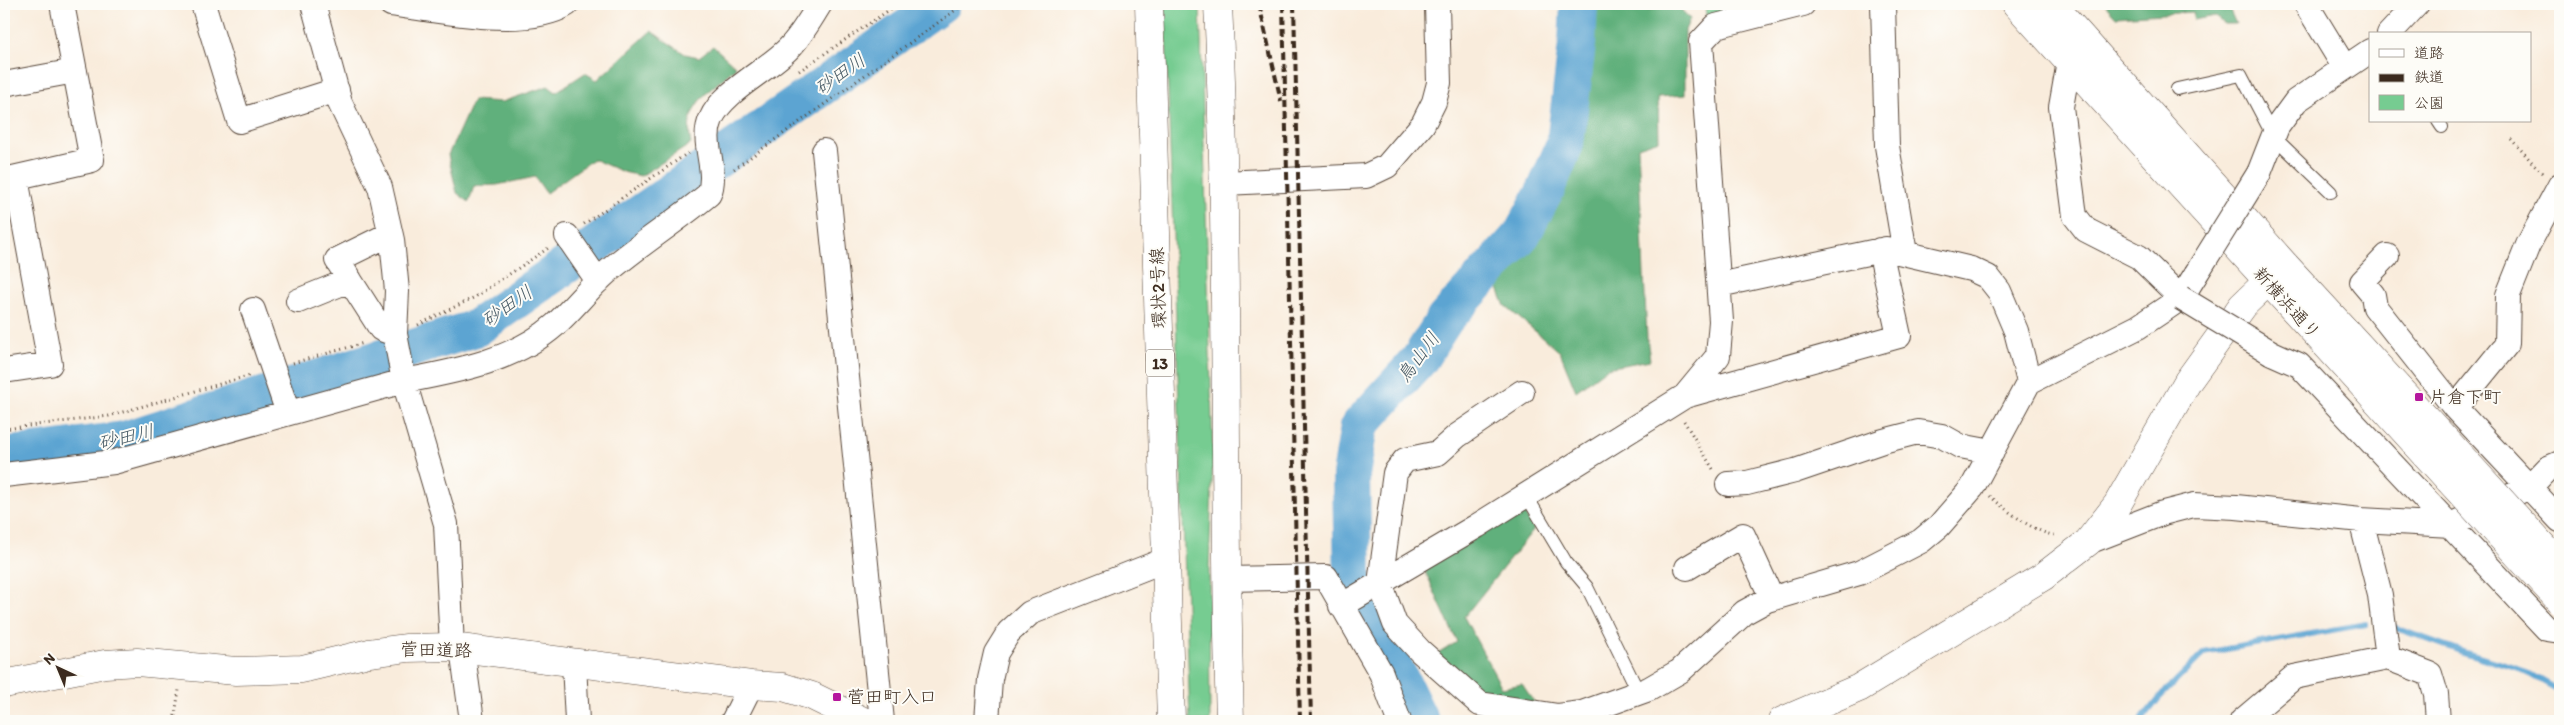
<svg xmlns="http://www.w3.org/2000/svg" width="2564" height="725" viewBox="0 0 2564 725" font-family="Itim,'Klee One',sans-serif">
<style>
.green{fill:#76cc91;stroke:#587b58}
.forest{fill:#60b07b;stroke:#4e6d4c}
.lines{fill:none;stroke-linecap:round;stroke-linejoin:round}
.stream{stroke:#5ba4d2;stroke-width:6}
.river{stroke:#5ba4d2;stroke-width:38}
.lane-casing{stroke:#58473a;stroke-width:14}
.street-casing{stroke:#58473a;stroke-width:26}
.secondary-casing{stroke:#58473a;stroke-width:29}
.primary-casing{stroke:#58473a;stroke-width:29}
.path{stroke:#58473a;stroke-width:3;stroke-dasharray:1 4;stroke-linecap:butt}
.lane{stroke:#fff;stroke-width:12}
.street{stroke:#fff;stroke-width:24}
.secondary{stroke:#fff;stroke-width:28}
.primary{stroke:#fff;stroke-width:28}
.rail{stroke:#3b2a1e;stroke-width:4;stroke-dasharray:8 4;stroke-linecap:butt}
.street-bridge-casing{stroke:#58473a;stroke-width:26;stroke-linecap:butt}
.secondary-bridge-casing{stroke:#58473a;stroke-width:29;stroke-linecap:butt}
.street-bridge{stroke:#fff;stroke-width:24}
.secondary-bridge{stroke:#fff;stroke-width:28}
.poi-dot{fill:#b5179e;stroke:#fdfcf7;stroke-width:2}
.labels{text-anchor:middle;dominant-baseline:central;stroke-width:4;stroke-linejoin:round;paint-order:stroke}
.shield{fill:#fdfcf7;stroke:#75695f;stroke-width:1}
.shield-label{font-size:16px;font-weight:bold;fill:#3b2a1e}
.street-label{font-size:18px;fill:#3b2a1e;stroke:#fdfcf7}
.poi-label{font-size:18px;fill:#3b2a1e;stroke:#fdfcf7;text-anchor:start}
.water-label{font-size:19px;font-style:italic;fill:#485b66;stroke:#fdfcf7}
</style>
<rect width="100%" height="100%" fill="#fdfcf7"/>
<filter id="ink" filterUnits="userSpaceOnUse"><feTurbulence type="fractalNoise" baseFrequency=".02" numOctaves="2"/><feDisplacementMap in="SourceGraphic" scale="10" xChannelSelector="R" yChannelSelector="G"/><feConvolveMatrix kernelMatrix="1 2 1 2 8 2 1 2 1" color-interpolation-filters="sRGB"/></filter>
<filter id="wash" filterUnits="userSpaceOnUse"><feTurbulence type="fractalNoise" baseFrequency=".0096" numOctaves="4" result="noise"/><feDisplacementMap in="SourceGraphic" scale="20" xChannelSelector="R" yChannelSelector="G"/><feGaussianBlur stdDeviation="1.12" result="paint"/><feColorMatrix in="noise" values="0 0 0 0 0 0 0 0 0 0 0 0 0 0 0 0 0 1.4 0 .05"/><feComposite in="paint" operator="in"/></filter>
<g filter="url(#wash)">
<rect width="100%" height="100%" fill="#f9ecdc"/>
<path class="green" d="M1165 4H1200L1213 456 1209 571 1210 721H1190Z
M1704 4H1765L1707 19Z"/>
<path class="forest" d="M1588 4H1629L1651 11 1655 4H1676L1690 19 1685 30V95L1658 97 1659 140 1638 147 1647 338 1650 360 1607 368 1576 391 1560 352 1505 306 1493 276 1530 235 1576 143Z
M2104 4H2227L2236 24H2224L2214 16 2194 20 2192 12 2116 17Z
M651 31 685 54 699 57 713 46 736 67C710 92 682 104 691 144L641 176 623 172 593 159 546 193 535 177 497 185 474 186 469 202 457 193 448 155 473 100 502 102 548 86 556 92 585 73 597 80Z
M1522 510 1534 529 1464 617 1502 688 1522 684 1537 706 1473 691 1436 655 1457 642 1424 569Z"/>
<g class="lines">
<path class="stream" d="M2393 627 2463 652 2527 672 2560 691
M2141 721 2159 698 2204 653 2366 624"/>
<path class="river" d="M4 456 124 440 476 328 941 4
M1420 721 1353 581 1351 475 1359 426 1419 360 1445 319 1522 234 1546 189 1565 144 1577 44 1579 4"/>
</g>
</g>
<g filter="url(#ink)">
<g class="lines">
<g class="lane-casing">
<path id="lane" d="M2177 89 2241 75 2273 136 2331 192
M2438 121 2442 127
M1526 495 1566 562 1587 587 1639 693"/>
</g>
<g class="street-casing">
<path id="street" d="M203 4 239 121 337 90
M313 4 340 103 380 187 392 240 397 291 395 334 404 381 446 524 452 647
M391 4C437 10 526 30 567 4
M1883 4 1887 146 1905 253
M2306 4 2345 68
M2389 34 2417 4
M2069 62 2061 107 2075 216 2086 230 2139 257 2181 298
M4 84 75 71
M824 151 882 721
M2259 173 2277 127 2296 101 2370 51
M4 180 92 160 62 4
M1225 183 1366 176 1387 166 1423 124 1434 102 1439 83 1437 4
M2560 185 2528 245 2508 295 2507 344 2455 408 2560 520
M390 234 337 260 381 329 395 334
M567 236 598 281
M2387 256 2362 282 2373 295 2375 307 2455 408
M1719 285 1886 249 1971 269 1988 277 1999 291 2016 331 2029 382
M298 301 350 280
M253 310 288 413
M2272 353 2299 365 2547 629 2560 631
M4 371 50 364 16 178
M1522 392 1457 436 1438 453 1405 460 1395 473 1380 583 1395 624 1420 651 1480 704 1558 716 1582 713 1649 689 1680 671 1745 612 1767 600 1859 573 1921 541 1939 526 1972 488 2029 382 2138 327 2165 309 2181 298 2196 274
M1685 396 1899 336 1880 250
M4 475 114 462 404 381C456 371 514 361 555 325 575 307 591 285 612 268 643 242 678 220 709 194 719 170 700 143 711 119 723 91 768 70 789 48 801 36 811 18 820 4
M1728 484 1747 483 1795 471 1883 441 1918 432 1942 436 1960 446 1992 452
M2361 520 2380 595 2388 658
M2088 542 2163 513 2194 505 2236 507 2361 520 2451 525 2531 486 2548 468 2560 463
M1687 568 1743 535 1772 598
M1226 579 1326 577 1381 673 1399 721
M1341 606 1477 526 1685 396 1718 356 1721 321 1701 42 1716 26 1803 4
M462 648 472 721
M574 664 577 721
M733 721 751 685
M987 721 990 679 996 653 1009 632 1030 613 1165 560
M2242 721 2294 677 2388 658 2430 674 2436 694 2438 721"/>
</g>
<g class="secondary-casing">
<path id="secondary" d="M2016 4 2449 480
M2052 4 2285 265 2467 463
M4 684 105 664 137 662 236 671 302 669 369 653 407 648 452 647 751 685 783 687 812 696 863 721
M1782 721 1859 688 2044 576 2088 542 2117 505 2188 381 2242 306 2285 265"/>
</g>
<g class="primary-casing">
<path id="primary" d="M1149 4 1171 721
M1218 4C1229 243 1223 482 1230 721"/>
</g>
<path class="path" d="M799 71 898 4
M2511 139 2542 173
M734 169 964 4
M584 224 688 153
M418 325 475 297 550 247
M293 363 364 343
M1684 421 1713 469
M4 429 109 416 251 375
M1990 496C2004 509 2039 536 2057 535
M174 721 179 690"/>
<use href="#lane" class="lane"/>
<use href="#street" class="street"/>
<use href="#secondary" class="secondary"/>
<use href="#primary" class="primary"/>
<path class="rail" d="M1259 4 1281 101
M1283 4 1300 721
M1294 4 1311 721"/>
<g class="street-bridge-casing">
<path id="street-bridge" d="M2196 274 2259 173
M2181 298 2272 353"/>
</g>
<g class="secondary-bridge-casing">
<path id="secondary-bridge" d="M2467 463 2560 565
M2449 480 2560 601"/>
</g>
<use href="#street-bridge" class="street-bridge"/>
<use href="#secondary-bridge" class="secondary-bridge"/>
</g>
</g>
<g class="poi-dot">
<rect x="2414" y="392" width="10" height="10" rx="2.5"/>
<rect x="832" y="692" width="10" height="10" rx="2.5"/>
</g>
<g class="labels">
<rect class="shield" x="1146" y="349.5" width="28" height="27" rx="4"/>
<g class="shield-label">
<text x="1160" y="363">13</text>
</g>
<g class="street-label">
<text transform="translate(1158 288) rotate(-92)">環状2号線</text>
<text transform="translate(2287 303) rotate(48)">新横浜通り</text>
<text transform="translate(436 650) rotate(1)">菅田道路</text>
</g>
<g class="poi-label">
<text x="2429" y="397">片倉下町</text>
<text x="847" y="697">菅田町入口</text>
</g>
<g class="water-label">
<text transform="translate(840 74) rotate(-35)">砂田川</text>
<text transform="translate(507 306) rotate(-35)">砂田川</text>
<text transform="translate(1418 357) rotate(-53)">鳥山川</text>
<text transform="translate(126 437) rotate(-13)">砂田川</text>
</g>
</g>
<rect width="2564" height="725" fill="none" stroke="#fdfcf7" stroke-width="20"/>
<rect x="2369" y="32" width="162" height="90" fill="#fdfcf7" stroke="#afa8a0"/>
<rect x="2379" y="49" width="25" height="8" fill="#ffffff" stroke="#afa8a0"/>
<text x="2414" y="58" font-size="15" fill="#3b2a1e">道路</text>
<rect x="2379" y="74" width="25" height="8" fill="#3b2a1e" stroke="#afa8a0"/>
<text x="2414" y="82" font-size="15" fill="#3b2a1e">鉄道</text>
<rect x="2379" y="95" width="25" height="15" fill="#76cc91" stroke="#afa8a0"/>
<text x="2414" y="108" font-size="15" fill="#3b2a1e">公園</text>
<g transform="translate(58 668) rotate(316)" stroke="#fdfcf7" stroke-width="4" paint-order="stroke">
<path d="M0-4L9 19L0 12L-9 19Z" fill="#3b2a1e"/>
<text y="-8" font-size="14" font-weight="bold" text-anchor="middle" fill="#3b2a1e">N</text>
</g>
</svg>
